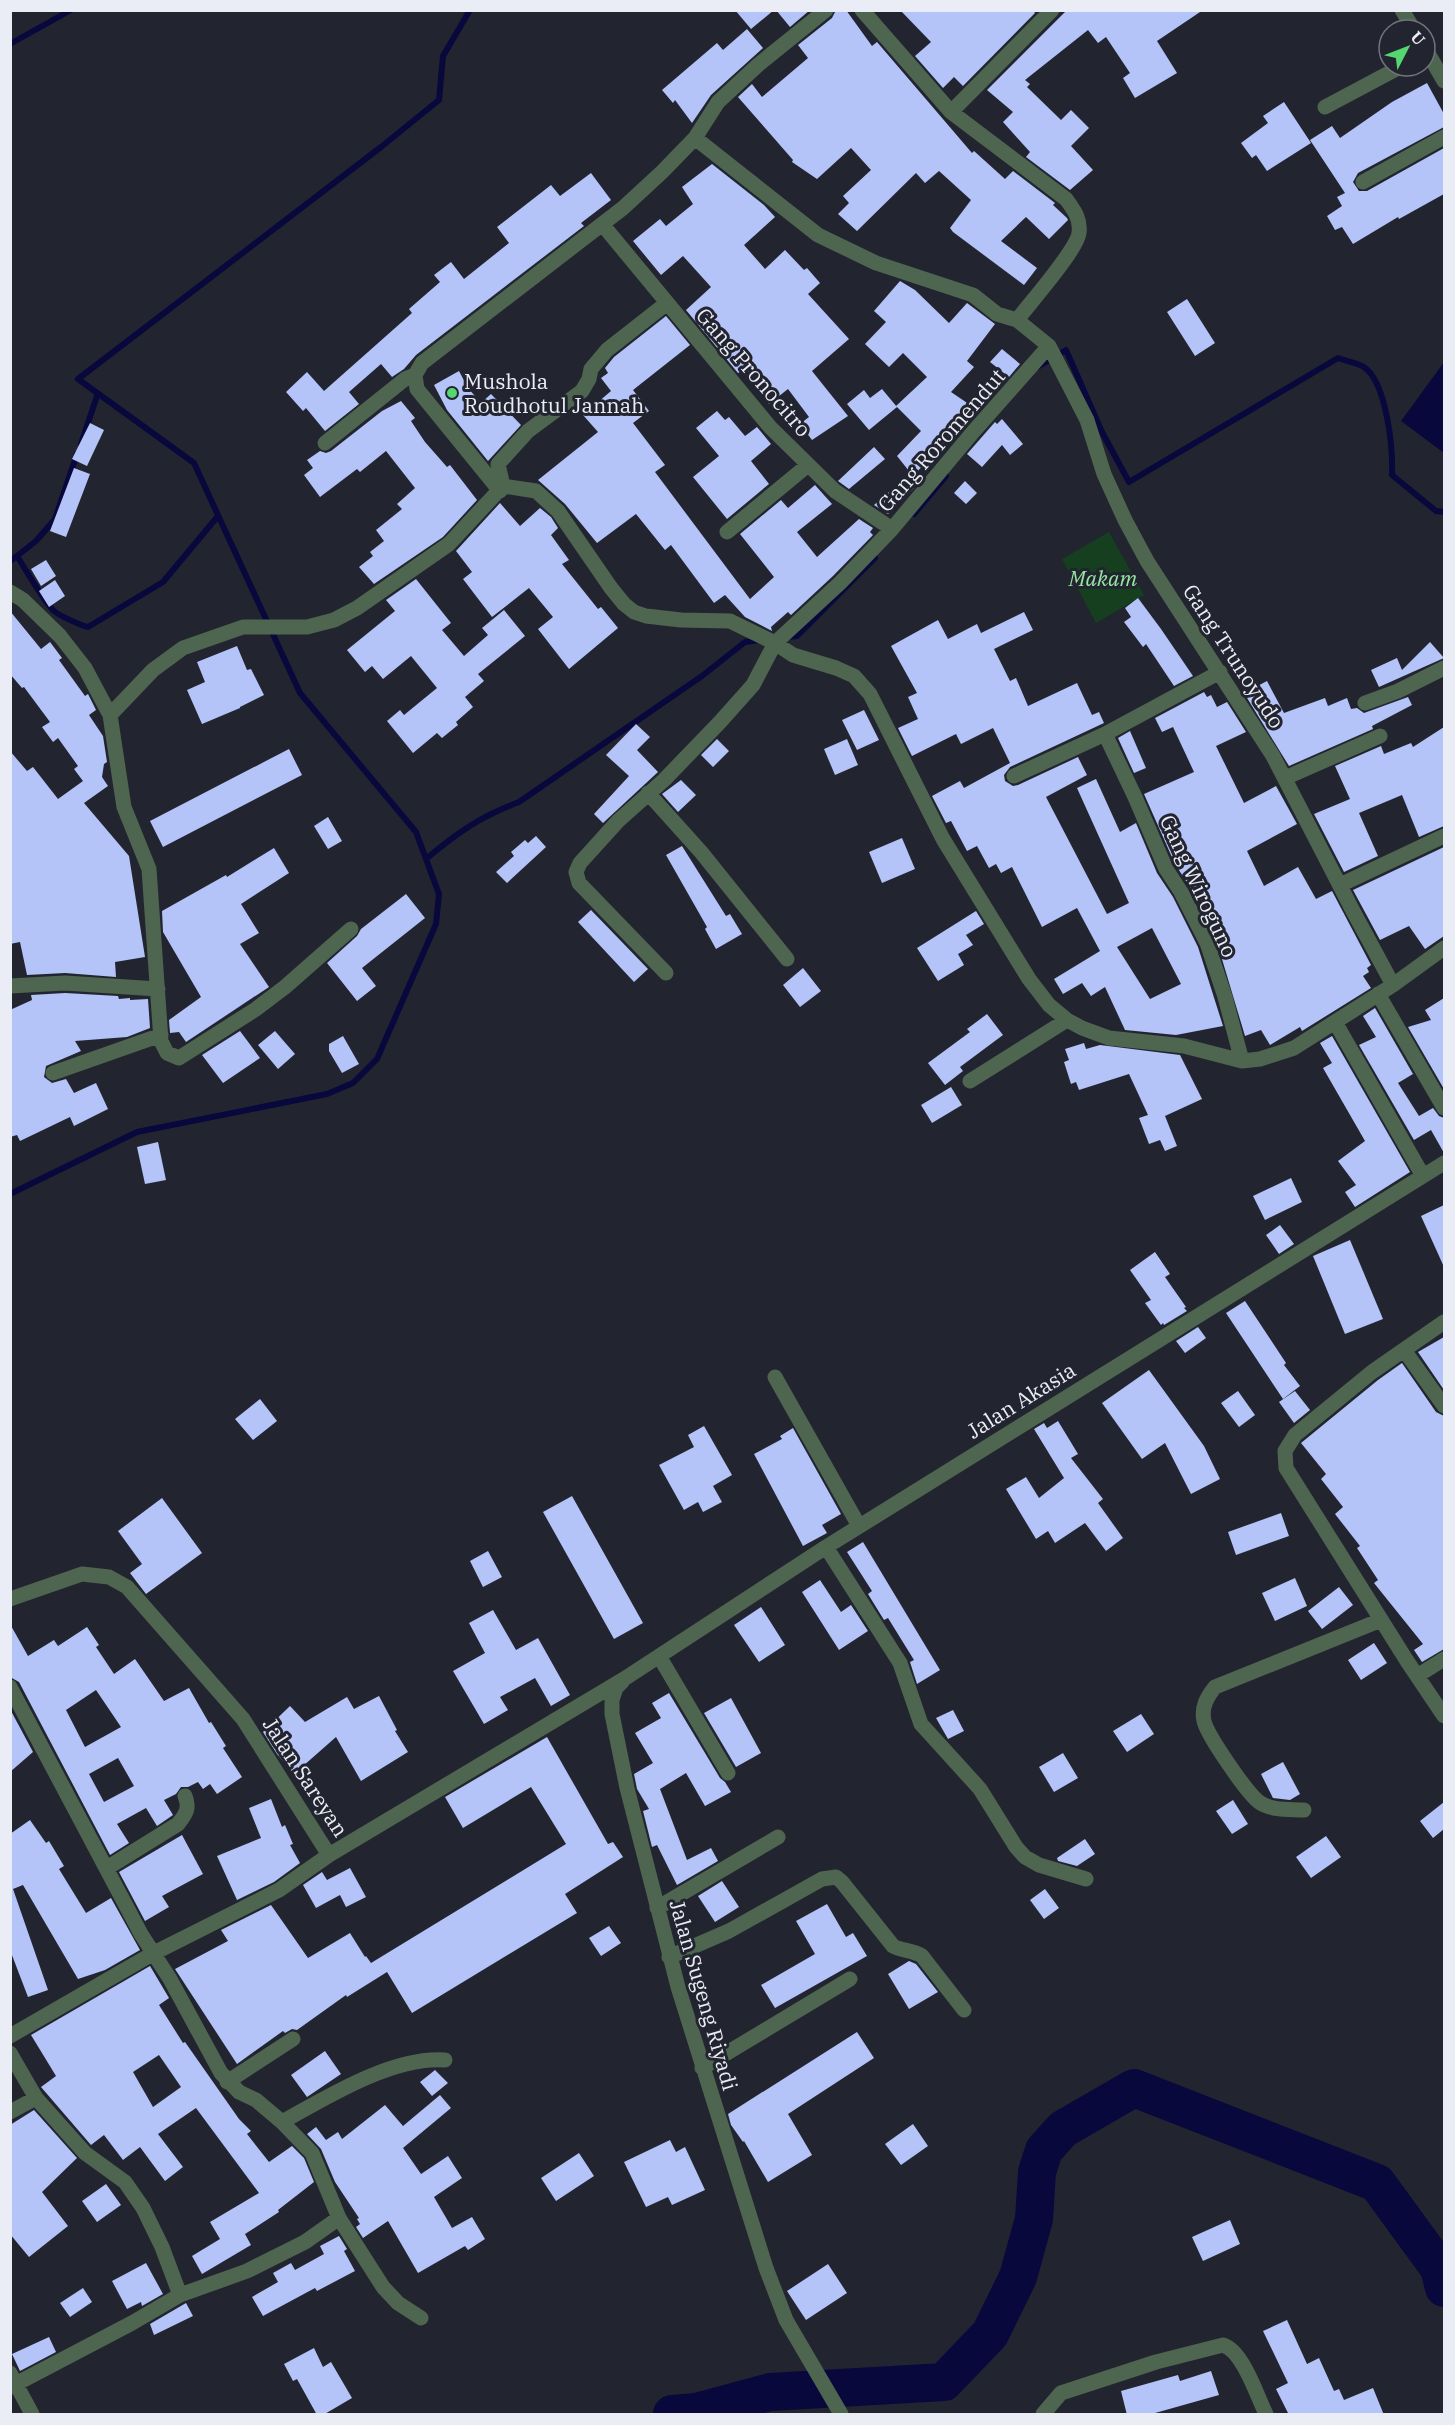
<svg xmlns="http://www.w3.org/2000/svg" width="1455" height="2425" viewBox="0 0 1455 2425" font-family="'IBM Plex Serif',serif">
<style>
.green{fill:#153f1e}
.water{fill:#09083c}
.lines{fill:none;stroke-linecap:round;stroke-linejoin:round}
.stream{stroke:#09083c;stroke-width:6}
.river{stroke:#09083c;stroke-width:38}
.building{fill:#b4c3f8;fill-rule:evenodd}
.minor{stroke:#4e6550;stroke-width:15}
.poi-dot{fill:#55d671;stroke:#222530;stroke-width:2}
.labels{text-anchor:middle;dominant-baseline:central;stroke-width:6;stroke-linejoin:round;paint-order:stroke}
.street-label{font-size:21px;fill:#eaedf5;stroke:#222530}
.poi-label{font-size:21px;fill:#eaedf5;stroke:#222530;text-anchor:start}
.park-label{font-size:21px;font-style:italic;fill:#96e8a2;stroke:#222530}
</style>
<rect width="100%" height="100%" fill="#222530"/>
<path class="green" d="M1109 532 1144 595 1096 623 1062 559Z"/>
<path class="water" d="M1444 362V453L1401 421Z"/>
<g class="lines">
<path class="stream" d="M10 44 71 10
M1039 366 1066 350 1102 432 1129 482 1338 358C1346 361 1358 363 1364 367 1387 383 1393 449 1392 475L1436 511 1444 512
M81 444 98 393
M914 514 946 476
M17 556 36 541 55 519 77 454
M10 561 17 556C26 570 44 602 54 611 58 615 82 626 88 627L163 582 218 516
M788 637 797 636 875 558
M426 859C458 832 480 817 519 802L702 676 745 642 760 640
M10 1194 137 1132 327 1094 353 1083 377 1059 436 924 439 894 416 832 300 693 194 463 78 379 381 147 439 100 443 56 470 10"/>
<path class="river" d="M672 2414 696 2412 770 2392 944 2382 990 2334 1018 2277 1034 2219 1037 2172 1044 2150 1063 2129 1134 2088 1377 2183 1439 2268 1444 2288"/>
</g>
<path class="building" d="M735 10H774L751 29Z
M776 10H810L790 27Z
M836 10H846L872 46 877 42 972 153 974 151 1005 179 1013 171 1055 203 1053 205 1067 218 1068 220 1049 239 1026 217 1001 241 1037 268 1024 285 953 232 950 228 971 200 939 171 925 183 916 173 857 231 838 214 849 203 843 196 871 170 851 148 817 179 792 162 793 160 738 97 752 84 762 97 808 58 798 45 832 18Z
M900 10H1033L1035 13 963 86 954 77 943 88 915 56 931 42Z
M1067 10H1203L1157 41 1177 73 1135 98 1123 78 1130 73 1106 37 1098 43 1088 30 1025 80 1030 84 1027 87 1061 120 1071 110 1089 128 1071 146 1093 170 1070 190 1026 157 1030 152 1003 122 1013 112 987 90Z
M747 29 763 48 711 95 692 123 675 100 673 103 662 90 717 43 723 50Z
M1427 83 1444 114V127L1358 173 1353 182 1359 191H1367L1444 148V194L1399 219 1398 217 1353 244 1342 227 1335 230 1327 216 1342 206 1337 197 1345 193 1310 140 1332 126 1340 138 1392 102Z
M1284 102 1311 143 1267 171 1256 155 1252 158 1241 143 1268 123 1263 116Z
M712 164 764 205 775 217 744 245 765 269 785 250 804 270 807 268 820 283 808 294 849 339 812 371 848 416 812 440 800 424 809 417 788 389 769 404 742 371 738 373 686 310 711 287 683 256 661 275 633 241 660 219 666 226 693 204 682 187Z
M591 173 611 200 581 223 584 226 416 355 404 369 392 377 381 364 349 392 359 404 325 431 306 408 303 411 286 392 307 372 324 391 412 313 409 309 440 282 434 275 451 262 464 279 509 243 497 227 551 185 560 196Z
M900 281 915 290 949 323 967 303 995 324 967 361 974 367 951 392 979 411 953 441 950 437 913 476 897 456 921 431 896 406 927 377 903 353 889 367 865 344 886 322 874 311Z
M1187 299 1215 343 1195 356 1167 312Z
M666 316 690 345 633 390 649 411 633 423 665 465 655 472 750 599 774 577 740 534 781 500 788 508 815 485 832 504 797 532 817 557 859 519 873 528 870 532 873 535 833 576 791 615 788 612 771 627 772 631 745 617 725 595 714 603 671 545 665 550 636 514 597 543 565 504 538 480 598 432 583 415 611 391 601 378 608 373 605 368 614 357Z
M1002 349 1020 364 1009 377 990 362Z
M459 371 468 388 481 403 491 394 521 425 488 461 447 410 434 385Z
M882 389 897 407 869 430 847 404 864 390 870 398Z
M401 401 415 418 411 421 425 442 447 467 450 465 477 500 443 537 374 584 359 567 373 556 370 552 384 541 376 530 402 509 397 504 415 488 386 451 360 472 357 469 320 497 304 475 313 468 307 460 320 451 326 453 331 451 382 411Z
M717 411 725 420 729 417 745 436 757 427 771 444 751 461 769 484 727 519 693 477 719 456 696 428Z
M1002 419 1023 444 1010 455 1002 445 982 467 967 454 995 422 997 424Z
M90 423 104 430 87 466 72 459Z
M874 447 885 459 849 489 838 481Z
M74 468 90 474 66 537 50 531Z
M905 478 914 488 888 514 874 505Z
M965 481 977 493 966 504 954 493Z
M500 503 520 526 540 508 551 517 558 528 551 535 569 560 562 564 598 609 601 607 618 628 569 669 538 629 553 617 529 588 492 617 463 579 472 572 456 551Z
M46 560 56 576 41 586 31 569Z
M416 579 451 623 442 630 464 656 488 635 482 628 504 610 525 636 478 674 484 681 465 697 473 707 456 722 458 725 442 738 437 733 413 753 387 721 400 710 404 715 437 688 411 656 383 679 372 666 365 672 347 650 395 611 386 600Z
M55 580 65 596 49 607 39 591Z
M1138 598 1161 629 1193 676 1174 686 1146 644 1143 647 1124 622 1131 617 1125 608Z
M10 611 41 649 50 642 62 658 59 660 85 696 88 694 96 710 89 715 103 736 107 762 104 764 102 777 108 786 84 803 129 856 145 957 115 962 116 977 65 973 27 975 20 942 10 944V751L27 771 33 767 58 799 83 781 74 769 78 766 58 738 53 742 42 727 50 722 24 687 22 688 10 674Z
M1024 612 1033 630 994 649 1010 681 1016 678 1028 706 1077 683 1092 715 1099 712 1104 723 1010 767 1004 775 1005 781 1013 786 1018 785 1078 757 1087 775 1046 797 1107 914 1129 903 1077 788 1096 779 1120 832 1136 823 1157 873 1173 897 1198 947 1223 1026 1176 1035 1125 1030 1105 987 1091 996 1082 983 1063 994 1054 979 1100 951 1077 908 1042 927 1012 867 1001 873 996 864 989 868 977 846 967 851 951 821 946 823 932 796 960 781 964 788 1010 763 993 728 961 744 956 734 912 756 898 728 918 719 908 697 917 693 891 646 938 620 948 639 977 624 981 633ZM1152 928 1181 984 1150 999 1117 947Z
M1430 642 1444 658 1379 687 1371 670 1397 658 1402 670Z
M237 646 247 670 251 669 264 695 240 707V708L202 724 187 690 205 682 197 662Z
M1267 681 1284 713 1325 698 1328 706 1347 698 1351 709 1357 708 1364 713 1408 697 1412 705 1372 726 1373 729 1289 766 1244 693Z
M1204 692 1207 697 1211 695 1217 707 1227 702 1246 732 1216 746 1244 803 1276 786 1297 824 1247 851 1264 886 1298 867 1316 899 1332 891 1371 965 1367 968 1369 972 1363 976 1371 988 1310 1026 1302 1031 1300 1027 1270 1045 1261 1030 1245 1036 1216 939 1190 887 1175 864 1144 794 1194 772 1173 727 1162 732 1155 718Z
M864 710 879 740 857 750 842 720Z
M636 724 650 737 637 750 658 772 603 823 594 814 629 776 606 755Z
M1444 727V826L1419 837 1402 795 1359 813 1378 856 1344 872 1314 814 1350 799 1335 766 1381 746 1384 754 1411 743 1413 747Z
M1130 731 1146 768 1134 773 1118 738Z
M717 739 729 751 713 767 701 755Z
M847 739 858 765 835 775 824 749Z
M289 749 302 775 163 847 150 821Z
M681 780 696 795 678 812 662 794Z
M328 817 342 841 328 849 314 826Z
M536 836 546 847 507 883 496 872 514 856 511 852 525 840 528 843Z
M902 838 915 869 882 883 869 852Z
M682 846 726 916 730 914 742 934 716 949 705 929 707 927 666 855Z
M1444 847V936L1425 949 1409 926 1380 940 1353 890Z
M274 848 289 873 241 904 259 933 240 944 269 987 186 1042 179 1032 170 1033 169 1020 201 997 163 932 162 911 226 875 227 877Z
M406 894 425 918 362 968 376 986 357 1001 327 963 357 936 361 929Z
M591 910 648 969 634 982 578 922Z
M976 911 984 924 966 935 973 945 958 954 964 965 938 981 917 948Z
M803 968 821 991 800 1007 783 985Z
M65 993 118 996 119 999 130 998V1000L148 999 150 1028 127 1037 75 1041 81 1051 46 1066 44 1077 52 1083 66 1079 74 1093 96 1083 108 1109 74 1126 70 1117 20 1141 17 1135 10 1137V1010L32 1000 31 995Z
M1444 998V1089L1408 1027 1431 1020 1425 1010Z
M1375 1008 1413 1074 1398 1083 1419 1116 1433 1108 1439 1116 1444 1118V1153L1431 1130 1414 1140 1359 1045 1376 1037 1363 1016Z
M987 1014 1003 1035 960 1067 963 1071 945 1085 928 1063 970 1032 967 1029Z
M240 1031 260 1058 223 1083 202 1055Z
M275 1031 295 1054 278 1069 258 1045Z
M343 1036 359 1064 342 1073 329 1051V1044Z
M1332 1036 1410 1172 1355 1207 1345 1192 1356 1185 1338 1161 1365 1141 1323 1068 1332 1063 1320 1043Z
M1084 1043 1086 1049 1100 1045 1180 1055 1202 1099 1165 1116 1177 1146 1165 1151 1160 1140 1149 1144 1139 1118 1148 1115 1129 1074 1079 1090 1076 1082 1071 1084 1064 1062 1069 1060 1065 1049Z
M951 1087 962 1105 932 1123 921 1105Z
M158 1142 166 1180 145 1184 137 1147Z
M1291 1178 1302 1202 1265 1220 1253 1196Z
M1444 1205V1267L1421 1216Z
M1280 1225 1294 1244 1279 1254 1266 1235Z
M1350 1240 1383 1319 1345 1334 1313 1256Z
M1155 1252 1170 1274 1165 1277 1186 1307 1184 1308 1187 1311 1164 1325 1163 1323 1161 1325 1145 1303 1151 1300 1130 1270Z
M1245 1301 1286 1363 1284 1365 1300 1386 1283 1399 1226 1313Z
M1198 1327 1206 1338 1185 1353 1176 1341Z
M1444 1337V1390L1418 1352Z
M1402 1363 1436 1412 1444 1416V1649L1422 1662 1414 1650 1423 1644 1374 1583 1378 1580 1357 1548 1360 1546 1335 1514 1343 1507 1321 1479 1326 1474 1301 1443 1378 1380Z
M1149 1370 1204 1446 1220 1479 1191 1494 1165 1443 1142 1459 1102 1403Z
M1238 1391 1255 1415 1239 1427 1221 1403Z
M1295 1391 1310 1410 1294 1423 1279 1402Z
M260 1399 277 1421 253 1440 235 1419Z
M1058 1421 1078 1454 1071 1458 1103 1499 1098 1503 1123 1538 1106 1551 1085 1523 1055 1543 1048 1531 1036 1539 1006 1489 1026 1477 1039 1498 1064 1478 1034 1429 1044 1423 1047 1428Z
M704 1426 732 1475 713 1486 722 1502 703 1512 698 1502 684 1510 659 1465 694 1447 688 1435Z
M793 1428 841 1514 822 1525 827 1533 803 1546 754 1454 782 1439 780 1436Z
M572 1496 643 1623 614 1639 543 1512Z
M162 1498 202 1553 146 1594 130 1573 142 1564 118 1531Z
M1281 1513 1289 1536 1236 1555 1228 1532Z
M863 1542 940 1670 917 1684 910 1662 914 1660 888 1618 884 1620 868 1594 872 1591 847 1552Z
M488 1551 502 1577 483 1587 470 1561Z
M1295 1578 1307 1606 1275 1621 1262 1593Z
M820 1580 841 1612 851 1605 868 1631 839 1650 802 1592Z
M1339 1587 1353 1605 1322 1629 1308 1611Z
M761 1607 785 1645 759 1662 734 1625Z
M493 1610 516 1650 538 1638 570 1695 551 1706 535 1678 500 1697 508 1710 484 1724 453 1671 485 1653 469 1623Z
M10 1624 28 1656 54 1640 58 1646 87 1627 99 1645 96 1647 114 1674 135 1659 164 1701 189 1688 209 1723 211 1722 226 1746 223 1748 242 1777 217 1794 210 1784 203 1789 198 1782 188 1787H181L176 1794 164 1800 173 1815 157 1826 146 1808 117 1824 129 1843 110 1855 19 1682 10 1677ZM96 1690 121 1727 85 1747 66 1710ZM118 1758 134 1786 104 1802 89 1774Z
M1374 1643 1387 1663 1361 1680 1348 1660Z
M669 1693 720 1778 725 1782 731 1792 705 1806 686 1773 660 1789 687 1860 711 1848 718 1861 677 1885 657 1845 652 1847 643 1811 649 1809 637 1789 634 1774 653 1763 635 1733 661 1718 652 1703Z
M379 1696 397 1730 395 1731 408 1752 361 1781 336 1737 294 1774 277 1754 263 1732 290 1706 305 1722 347 1697 354 1709Z
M731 1698 761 1753 736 1767 704 1713Z
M10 1709 33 1752 10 1772Z
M953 1710 964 1731 948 1739 936 1718Z
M1141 1714 1154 1734 1127 1752 1113 1731Z
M547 1737 608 1844 613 1842 623 1857 565 1894 577 1913 412 2013 387 1972 347 1997 346 1995 297 2030 292 2029 285 2033 283 2031 237 2064 175 1969 228 1941 221 1930 271 1905 308 1958 350 1933 365 1957 366 1956 371 1963 566 1844 531 1787 463 1828 445 1797Z
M1063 1753 1078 1778 1054 1792 1039 1767Z
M1283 1762 1300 1794 1290 1800 1273 1798 1261 1774Z
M271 1799 282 1827 285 1825 293 1844 290 1845 300 1863 274 1882 237 1900 217 1856 261 1838 249 1808Z
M1233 1800 1248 1824 1232 1834 1216 1811Z
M1444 1802V1829L1433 1838 1420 1821Z
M30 1820 46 1843 49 1841 64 1866 59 1869 86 1913 111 1898 140 1950 105 1970 78 1979 23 1885 13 1889 48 1990 28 1997 10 1950V1834Z
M182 1835 203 1874 162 1896 169 1907 145 1921 119 1872Z
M1326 1836 1341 1857 1311 1878 1296 1857Z
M1085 1839 1095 1854 1077 1866 1058 1861 1057 1858Z
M350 1868 366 1897 346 1907 340 1895 316 1908 303 1885 322 1872 327 1880Z
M722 1881 739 1907 715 1922 698 1896Z
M1045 1889 1059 1908 1044 1919 1030 1900Z
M827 1904 846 1937 853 1933 867 1956 775 2008 761 1985 815 1954 796 1921Z
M609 1926 621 1943 601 1956 589 1938Z
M909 1961 916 1964 938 1992 909 2009 888 1974Z
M150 1966 169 1998 159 2005 183 2043 185 2042 239 2119 251 2131 247 2134 269 2162 292 2146 304 2158 314 2182 278 2210 279 2212 245 2234 251 2245 202 2274 192 2256 220 2239 210 2222 259 2193 196 2108 158 2134 183 2167 165 2181 140 2147 123 2160 104 2135 91 2145 41 2087 56 2076 31 2035ZM159 2055 181 2087 153 2107 133 2072Z
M857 2032 874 2058 788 2114 812 2155 768 2182 744 2141 743 2142 731 2125 728 2114Z
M325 2051 341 2074 307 2097 291 2075Z
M435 2070 448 2083 432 2096 420 2082Z
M440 2095 451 2108 403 2148 421 2174 448 2156 462 2178 434 2197 452 2228 472 2217 485 2239 468 2250 465 2246 418 2273 388 2221 363 2238 356 2227 360 2224 357 2219 359 2218 335 2182 321 2149 307 2134 316 2127 326 2140 338 2132 342 2139 385 2105 403 2126Z
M34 2110 77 2158 42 2192 68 2226 29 2257 10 2234V2125Z
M913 2124 928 2146 901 2165 885 2144Z
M670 2140 676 2152 685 2147 705 2190 672 2205 668 2197 646 2207 624 2162Z
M579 2153 594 2176 556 2201 541 2178Z
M106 2184 121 2205 97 2222 82 2201Z
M1230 2220 1240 2244 1203 2261 1192 2237Z
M339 2236 347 2249 344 2251 355 2271 317 2291 315 2288 263 2316 252 2297 278 2282 273 2273 291 2263 295 2270 324 2254 320 2246Z
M146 2263 163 2294 142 2306 141 2302 127 2309 112 2281Z
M828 2264 847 2293 806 2320 787 2291Z
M83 2288 92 2302 70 2317 60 2303Z
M186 2303 193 2316 154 2335 150 2324Z
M1287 2320 1307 2364 1319 2358 1334 2391 1339 2389 1344 2400 1373 2388 1384 2415H1289L1276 2389 1288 2383 1263 2331Z
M49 2337 56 2352 20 2371 12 2354Z
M314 2348 323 2367 331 2362 352 2398 323 2415H317L297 2379 293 2381 284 2364Z
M1211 2371 1219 2395 1148 2415H1127L1121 2391 1178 2375 1180 2381Z"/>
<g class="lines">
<path class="minor" d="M862 10 951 112 1066 199C1074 210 1081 219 1079 233 1077 250 1030 303 1017 320
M1402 10 1414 30
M1425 48 1444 81
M1325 107 1402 66
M951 112 1052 10
M1363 182 1444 137
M602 224 770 427 835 491 892 529
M1049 346 1087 420 1104 474 1125 520 1147 561 1273 756 1353 911 1393 985
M325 443 405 379 415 375
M503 486 498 464 528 431 582 391 589 379 591 369 607 350 667 303
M500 491 417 389 415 375 422 363 623 208 662 172 695 138 718 102 758 65 826 10
M727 532 808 465
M10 592 23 600 60 636 85 668 110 715 124 807 149 869 161 1041 167 1053 179 1058 256 1009 285 987 351 929
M1365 703 1398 691 1444 668
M110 715 153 670 183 648 243 627H307L334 620 357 608 449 544 503 486 536 491 558 511 611 588 624 604 634 612 646 616 681 620 730 621 775 643 793 655 836 668 854 676 870 694 943 839 1029 979 1049 1005 1067 1020 1082 1028 1109 1038 1184 1046 1242 1061 1260 1059 1294 1048 1393 985 1444 948
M1105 734 1135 797 1166 869 1181 892 1207 943 1225 997 1242 1061
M1014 776 1105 734 1220 672
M1285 778 1380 736
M648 793 701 852 787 959
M1340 885 1444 836
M666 973 579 883 576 872 580 863 618 821 664 780 720 722 753 685 775 643 840 583 892 529 973 432 1049 346 1017 320 997 314 973 295 876 263 818 235 695 138
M10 986 65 983 158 989
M1378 994 1444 1108
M1335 1022 1423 1176
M53 1073 161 1035
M970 1081 1067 1020
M1444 1322 1372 1372 1295 1435 1285 1451 1286 1468 1407 1661 1444 1716
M1404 1350 1444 1406
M775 1377 859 1526
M826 1547 900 1663 921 1724 980 1789 1016 1847 1025 1857 1039 1865 1086 1879
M10 1599 82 1574 109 1577 127 1587 243 1719 329 1855 624 1679 826 1547 1444 1163
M659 1656 728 1773
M1417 1676 1444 1659
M622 1682 616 1688 612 1700V1714L627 1788 678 1987 766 2268 786 2320 841 2414
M10 1687 141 1934 170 1979 221 2073 239 2092 256 2100 282 2122C327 2097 393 2056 445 2060
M1304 1810C1290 1809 1271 1811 1259 1802 1247 1793 1207 1735 1204 1721 1201 1707 1207 1697 1215 1687L1381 1620
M107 1868 178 1824C186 1814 190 1808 185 1796
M657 1908 778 1837
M669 1957 729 1931 822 1879 836 1877 842 1882 893 1946C902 1951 913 1950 922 1956L964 2010
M10 2036 154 1953 279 1890 329 1855
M10 2053 36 2098 85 2153 125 2182 143 2208 162 2247 180 2295 132 2323 10 2387
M702 2068 850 1979
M227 2082 293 2039
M10 2112 36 2098
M339 2218 383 2287 398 2303 421 2318
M180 2295 247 2271 305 2242 339 2218 312 2153 282 2122
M10 2373 32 2414
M1043 2414 1061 2393 1156 2362 1223 2345C1243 2351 1257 2396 1266 2414"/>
</g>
<circle class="poi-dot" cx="452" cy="393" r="6"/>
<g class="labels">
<g class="street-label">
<text transform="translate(754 372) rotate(49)">Gang Pronocitro</text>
<text transform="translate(941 440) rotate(-49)">Gang Roromendut</text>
<text transform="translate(1234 656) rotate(57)">Gang Trunoyudo</text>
<text transform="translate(1199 886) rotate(65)">Gang Wiroguno</text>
<text transform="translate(1021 1400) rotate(-32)">Jalan Akasia</text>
<text transform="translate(306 1777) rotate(57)">Jalan Sareyan</text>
<text transform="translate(704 1995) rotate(74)">Jalan Sugeng Riyadi</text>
</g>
<g class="poi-label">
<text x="464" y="381">Mushola<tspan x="464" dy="24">Roudhotul Jannah</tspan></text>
</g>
<g class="park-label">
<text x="1103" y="578">Makam</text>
</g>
</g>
<rect width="1455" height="2425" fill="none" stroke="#eaedf5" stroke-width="24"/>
<g transform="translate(1407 48) rotate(48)"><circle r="28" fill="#222530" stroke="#72757f" stroke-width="1.5"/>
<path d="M0-4.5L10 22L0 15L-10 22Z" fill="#55d671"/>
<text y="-9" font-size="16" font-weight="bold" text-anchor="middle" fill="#eaedf5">U</text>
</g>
</svg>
